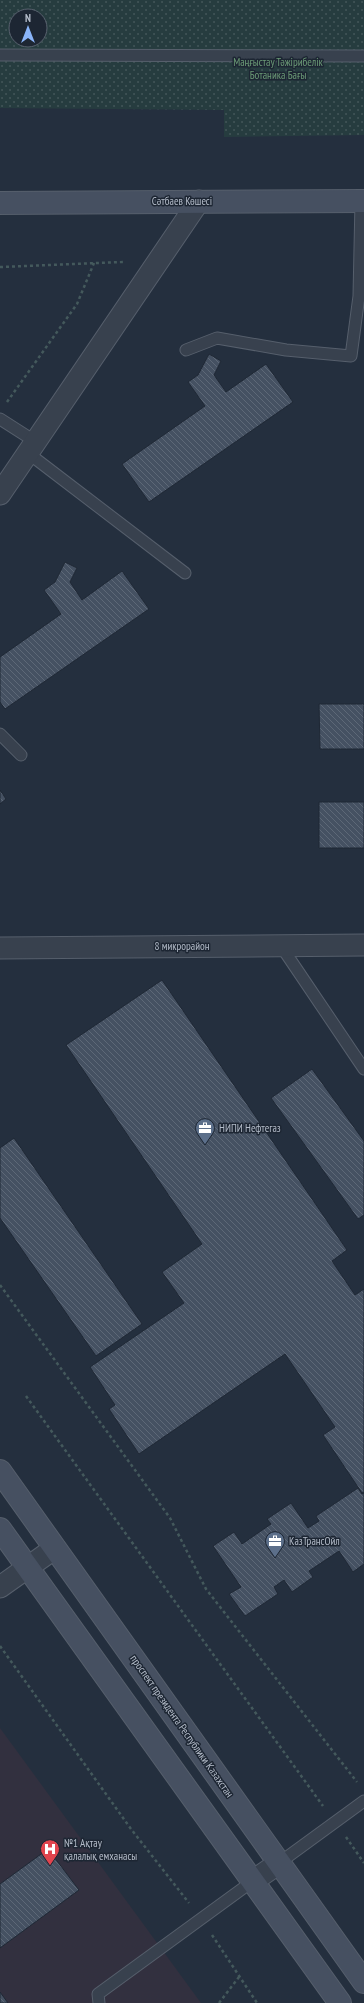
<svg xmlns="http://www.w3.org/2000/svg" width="364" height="2003" viewBox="0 0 364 2003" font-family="'PT Sans Narrow',sans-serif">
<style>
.medical{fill:#32303f}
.garden{fill:url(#garden-dots);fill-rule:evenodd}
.building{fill:url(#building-back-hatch);stroke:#1f2835}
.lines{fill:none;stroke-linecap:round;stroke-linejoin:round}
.service-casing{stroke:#565f6c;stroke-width:13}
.minor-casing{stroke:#565f6c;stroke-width:23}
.secondary-casing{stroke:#565f6c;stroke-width:24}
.path{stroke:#44595c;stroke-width:2.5;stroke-dasharray:3 3;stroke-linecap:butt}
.service{stroke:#38414e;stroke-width:11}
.minor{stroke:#38414e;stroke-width:21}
.secondary{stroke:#465061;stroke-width:22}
.labels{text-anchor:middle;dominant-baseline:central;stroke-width:3;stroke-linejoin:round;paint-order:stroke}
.park-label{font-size:11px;fill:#6b9a76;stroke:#1d2633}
.street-label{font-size:11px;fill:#b4bcc9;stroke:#1d2633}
.poi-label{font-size:11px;fill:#b4bcc9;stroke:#1d2633;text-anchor:start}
</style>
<defs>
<pattern id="garden-dots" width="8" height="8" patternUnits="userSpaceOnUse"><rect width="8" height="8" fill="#263c3f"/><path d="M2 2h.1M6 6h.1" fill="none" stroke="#435659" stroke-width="1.8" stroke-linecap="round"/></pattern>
<pattern id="building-back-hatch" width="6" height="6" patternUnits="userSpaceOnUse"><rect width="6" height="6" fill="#455162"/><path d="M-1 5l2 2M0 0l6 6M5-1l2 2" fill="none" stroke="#5d6877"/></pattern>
</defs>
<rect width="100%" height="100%" fill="#242f3e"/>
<path class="medical" d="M0 1728 201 2003H0Z"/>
<path class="garden" d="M0 0H364V135L224 137V110L0 108ZM16 16H40V40H16Z"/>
<path class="building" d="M209 354 221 361 214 375 226 392 266 364 293 402 149 502 122 464 205 406 188 382 198 375Z
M65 562 77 568 70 582 82 600 122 571 149 609 5 709 0 702V657L61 614 44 590 55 582Z
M319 704H364V749H320Z
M0 790 6 799 0 804Z
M319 802H364V848H319Z
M162 980 347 1250 332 1261 355 1295 364 1289V1492L362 1493 323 1435 335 1427 285 1354 139 1454 109 1409 115 1405 90 1367 184 1303 162 1272 202 1244 66 1045Z
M312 1069 364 1141V1215L358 1219 271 1098Z
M14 1138 142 1324 96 1356 0 1218V1148Z
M358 1488 362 1494 364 1493V1564L353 1572 339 1551 309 1571 313 1577 292 1592 284 1580 274 1587 278 1594 245 1616 229 1594 241 1587 213 1546 234 1532 242 1544 271 1524 267 1519 291 1503 308 1528 319 1521 316 1516Z
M48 1849 79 1890 0 1948V1884Z
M0 1992 8 2003H0Z"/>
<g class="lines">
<g class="service-casing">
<path id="service" d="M0 55 364 56
M361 201 359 296H364
M186 350 217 338 286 350 351 356 359 296
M0 419 36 442
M28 453 185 573
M0 734 21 755
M281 946 364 1069
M279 1863 364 1801
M99 2003 98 1994 253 1881"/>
</g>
<g class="minor-casing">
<path id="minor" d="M0 494 199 201
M0 948 364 945
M0 1587 55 1548
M253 1881 279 1863"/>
</g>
<g class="secondary-casing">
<path id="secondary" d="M0 203 364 201
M0 1471 364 1982
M0 1529 340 2003"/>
</g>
<path class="path" d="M0 267 123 262
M7 402 77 304 94 263
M0 1285 170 1518 206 1589 357 1782
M26 1396 323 1806
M0 1646 131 1829 189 1903
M346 1837 364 1863
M212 1935 257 2003
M219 2003 239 1977"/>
<use href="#service" class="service"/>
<use href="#minor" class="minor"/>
<use href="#secondary" class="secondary"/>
</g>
<defs>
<g id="office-pin" transform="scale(1)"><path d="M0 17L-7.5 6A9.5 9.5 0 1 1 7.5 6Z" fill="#5c6f8a" stroke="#1d2633"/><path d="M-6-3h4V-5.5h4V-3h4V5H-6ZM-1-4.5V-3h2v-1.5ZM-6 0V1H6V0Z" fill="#fff"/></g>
<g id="hospital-pin" transform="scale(1)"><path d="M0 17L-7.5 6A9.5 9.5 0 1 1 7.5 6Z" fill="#e0444e" stroke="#1d2633"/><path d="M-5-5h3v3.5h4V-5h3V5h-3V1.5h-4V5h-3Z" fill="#fff"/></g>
</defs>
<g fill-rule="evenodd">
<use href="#office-pin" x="205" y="1128"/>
<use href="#office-pin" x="275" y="1541"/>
<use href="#hospital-pin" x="50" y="1849"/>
</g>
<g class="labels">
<g class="park-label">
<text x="278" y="62">Маңғыстау Тәжірибелік<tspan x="278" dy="13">Ботаника Бағы</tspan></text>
</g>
<g class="street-label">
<text x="182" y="201">Сәтбаев Көшесі</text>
<text x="182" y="946">8 микрорайон</text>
<text transform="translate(182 1726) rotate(55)">проспект президента Республики Казахстан</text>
</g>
<g class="poi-label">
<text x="219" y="1128">НИПИ Нефтегаз</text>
<text x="289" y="1541">КазТрансОйл</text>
<text x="64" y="1843">№1 Ақтау<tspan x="64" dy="13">қалалық емханасы</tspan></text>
</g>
</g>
<g transform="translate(28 28)"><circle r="19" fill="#1d2633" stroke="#59626f"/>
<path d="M0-3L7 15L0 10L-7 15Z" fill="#8ab4f8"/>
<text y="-6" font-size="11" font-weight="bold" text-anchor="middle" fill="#b4bcc9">N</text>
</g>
</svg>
